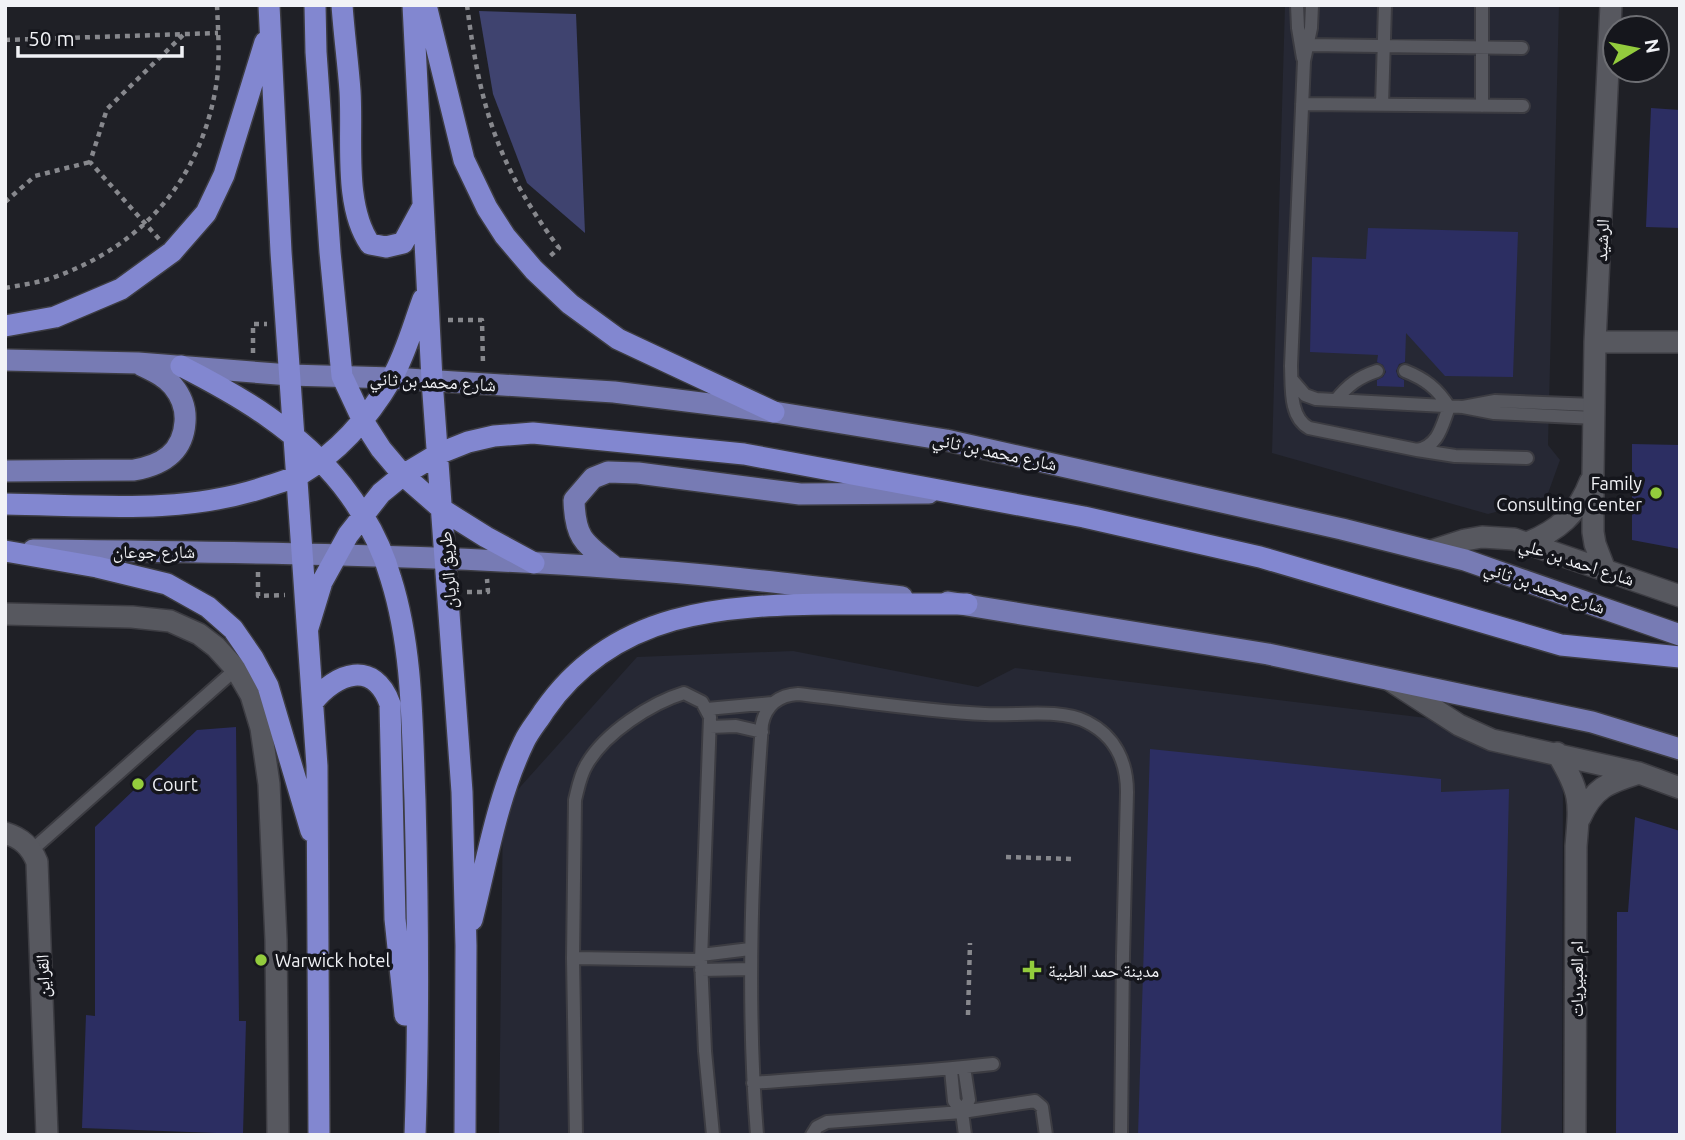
<svg xmlns="http://www.w3.org/2000/svg" width="1685" height="1140" viewBox="0 0 1685 1140" font-family="Ubuntu,'Noto Naskh Arabic',sans-serif">
<style>
.built{fill:#262834}
.green{fill:#3f436f}
.building{fill:#2c2e62}
.lines{fill:none;stroke-linecap:round;stroke-linejoin:round}
.service-casing{stroke:#3c3c42;stroke-width:16}
.minor-casing{stroke:#3c3c42;stroke-width:24}
.primary-casing{stroke:#3c3c42;stroke-width:24}
.trunk-casing{stroke:#3c3c42;stroke-width:24}
.path{stroke:#87888d;stroke-width:4.5;stroke-dasharray:5 5;stroke-linecap:butt}
.service{stroke:#57585f;stroke-width:12}
.minor{stroke:#57585f;stroke-width:21}
.primary{stroke:#777bb4;stroke-width:21}
.trunk{stroke:#8287d0;stroke-width:21}
.poi-dot{fill:#93cc3d;stroke:#15161c;stroke-width:2.5}
.labels{text-anchor:middle;dominant-baseline:central;stroke-width:7;stroke-linejoin:round;paint-order:stroke}
.street-label{font-size:18px;fill:#f1f2f6;stroke:#15161c}
.poi-label{font-size:18px;fill:#f1f2f6;stroke:#15161c;text-anchor:start}
</style>
<rect width="100%" height="100%" fill="#1f2026"/>
<path class="built" d="M1285 5H1559L1548 445 1560 460 1546 499 1488 514 1272 453Z
M793 651 978 687 1015 668 1476 724 1530 746 1563 772 1562 1135H499L503 806 637 657Z"/>
<path class="green" d="M479 11 576 14 585 233 527 183 493 94Z"/>
<path class="building" d="M1651 108 1680 110V228L1646 227Z
M1368 228 1518 232 1513 377 1445 376 1406 333 1405 362 1399 364 1396 371 1398 377 1404 380V387L1377 386V380L1383 377 1386 372 1383 365 1377 362 1378 355 1310 352 1312 257 1366 259Z
M1632 444 1680 445V549L1632 540Z
M236 727 239 1021H246L243 1134 82 1128 86 1015 95 1016V827L197 730Z
M1150 749 1441 779V792L1509 789 1501 1135H1138Z
M1635 817 1680 831V1135H1616L1617 912H1628Z"/>
<g class="lines">
<g class="service-casing">
<path id="service" d="M1297 5 1298 28 1303 58
M1312 5 1311 28 1304 61 1291 366C1292 387 1289 417 1309 428L1417 450C1439 446 1442 425 1449 407 1437 388 1425 379 1405 371
M1482 5V106
M1308 45 1522 48
M1302 104 1523 106
M1382 105 1385 5
M1293 381 1305 395 1316 399 1463 407 1494 413 1595 418
M1336 400C1348 385 1359 377 1377 371
M1463 407 1495 401 1595 405
M1417 450 1455 456 1527 458
M707 709 772 703
M710 727 736 726 762 732
M32 850 236 669
M701 955 750 949
M573 958 701 960
M701 970 751 969
M951 1070 954 1101 962 1112 965 1135
M753 1083C833 1076 914 1073 993 1064
M962 1112 969 1100 964 1067
M576 1135 573 958 575 800C578 788 580 775 587 764 605 733 651 703 684 693L702 702 710 717 701 960 705 1051 713 1135
M757 1135C746 998 752 861 762 724 766 705 779 695 798 694 860 701 923 711 985 714 1016 716 1060 708 1087 722 1115 736 1127 762 1127 792L1123 956 1121 1135
M812 1135 817 1127 827 1122 962 1112 1035 1101 1042 1107 1046 1135"/>
</g>
<g class="minor-casing">
<path id="minor" d="M1595 342H1680
M1527 543C1557 531 1578 514 1590 482
M1431 551 1465 540 1482 537 1514 539 1680 596
M1605 570 1595 544 1593 532V474L1595 342 1611 5
M5 614 132 617 170 621 199 634 216 647 236 669 251 695 261 728 269 784 276 940 278 1135
M1391 681 1459 725 1492 740 1639 773 1680 788
M1557 753C1581 793 1580 800 1576 846L1575 1135
M1580 818C1594 787 1608 783 1639 773
M5 833C22 838 31 847 37 862L47 1135"/>
</g>
<g class="primary-casing">
<path id="primary" d="M5 360 138 363 290 375 392 378 614 392 774 412 946 440 1342 529 1465 560 1680 635
M5 471 134 470C162 465 183 453 185 422 186 409 182 397 173 386 165 376 153 371 141 365
M33 550C228 552 423 554 617 568 712 574 807 586 902 597
M616 568C586 544 575 541 574 500L593 478 608 472 638 473 800 494 929 493
M948 602 1268 654 1592 722 1680 749"/>
</g>
<g class="trunk-casing">
<path id="trunk" d="M269 5 281 252 317 766 319 1135
M315 5 316 52 330 252 342 376 363 421 381 449 403 475 443 510 486 537 534 563
M342 5C344 34 348 63 350 91 353 138 343 205 370 244L386 247 403 243 422 208
M413 5 432 380 462 792 466 946 465 1135
M426 5 464 160 487 208 505 236 534 270 570 304 618 339 774 412
M5 326 55 317 121 289 172 252 206 213 224 175 265 42
M181 366C242 397 299 431 342 485 363 512 382 546 391 579 413 649 412 727 415 800 418 911 419 1023 415 1135
M5 504C92 505 182 515 265 487 277 483 290 480 301 474 340 451 369 417 392 378 406 353 413 326 423 299
M5 551 97 567 167 584 208 607 233 629 253 658 268 686 311 831
M308 628 322 582 348 535 381 493 403 475 438 454 468 442 494 436 533 433 744 454 1084 517 1260 557 1561 645 1680 657
M313 702C336 673 374 659 390 704L395 919 405 1015
M472 920C487 860 497 798 524 742 529 731 538 721 544 711 614 610 723 605 834 604 879 604 923 604 967 604"/>
</g>
<path class="path" d="M467 5C480 107 497 165 559 248L548 258
M5 40 218 33
M5 202 35 176 90 162
M159 239 90 162 107 109 184 34
M5 288C21 285 37 283 52 278 144 246 203 177 217 80 220 56 218 29 217 5
M448 320H482L483 365
M253 353V324H267
M258 572V596L285 595
M467 592H488L487 579
M1006 857 1073 859
M968 1015 970 943"/>
<use href="#service" class="service"/>
<use href="#minor" class="minor"/>
<use href="#primary" class="primary"/>
<use href="#trunk" class="trunk"/>
</g>
<g class="poi-dot">
<circle cx="1656" cy="493" r="7"/>
<circle cx="138" cy="784" r="7"/>
<circle cx="261" cy="960" r="7"/>
<path d="M1028.5 959.5h7v7h7v7h-7v7h-7v-7h-7v-7h7z"/>
</g>
<g class="labels">
<g class="street-label">
<text transform="translate(1601 240) rotate(-87)">الرشيد</text>
<text transform="translate(433 381) rotate(3)">شارع محمد بن ثاني</text>
<text transform="translate(995 451) rotate(12)">شارع محمد بن ثاني</text>
<text x="154" y="551">شارع جوعان</text>
<text transform="translate(1577 561) rotate(18)">شارع احمد بن علي</text>
<text transform="translate(447 570) rotate(-94)">طريق الريان</text>
<text transform="translate(1545 587) rotate(19)">شارع محمد بن ثاني</text>
<text transform="translate(42 976) rotate(-92)">القراين</text>
<text transform="translate(1576 979) rotate(-90)">ام العبيريات</text>
</g>
<g class="poi-label">
<text x="1642" y="483" text-anchor="end">Family<tspan x="1642" dy="21">Consulting Center</tspan></text>
<text x="152" y="784">Court</text>
<text x="275" y="960">Warwick hotel</text>
<text x="1048" y="970">مدينة حمد الطبية</text>
</g>
</g>
<rect width="1685" height="1140" fill="none" stroke="#f1f2f6" stroke-width="14"/>
<g transform="translate(1636 49) rotate(80)"><circle r="33" fill="#15161c" stroke="#6d6e73" stroke-width="2"/>
<path d="M0-5L12 26L0 18L-12 26Z" fill="#93cc3d"/>
<text y="-10" font-size="19" font-weight="bold" text-anchor="middle" fill="#f1f2f6">N</text>
</g>
<path d="M18 46v10h164v-10" fill="none" stroke="#f1f2f6" stroke-width="3.5"/>
<text x="28" y="46" font-size="21" fill="#f1f2f6" stroke="#15161c" stroke-width="5" paint-order="stroke">50 m</text>
</svg>
